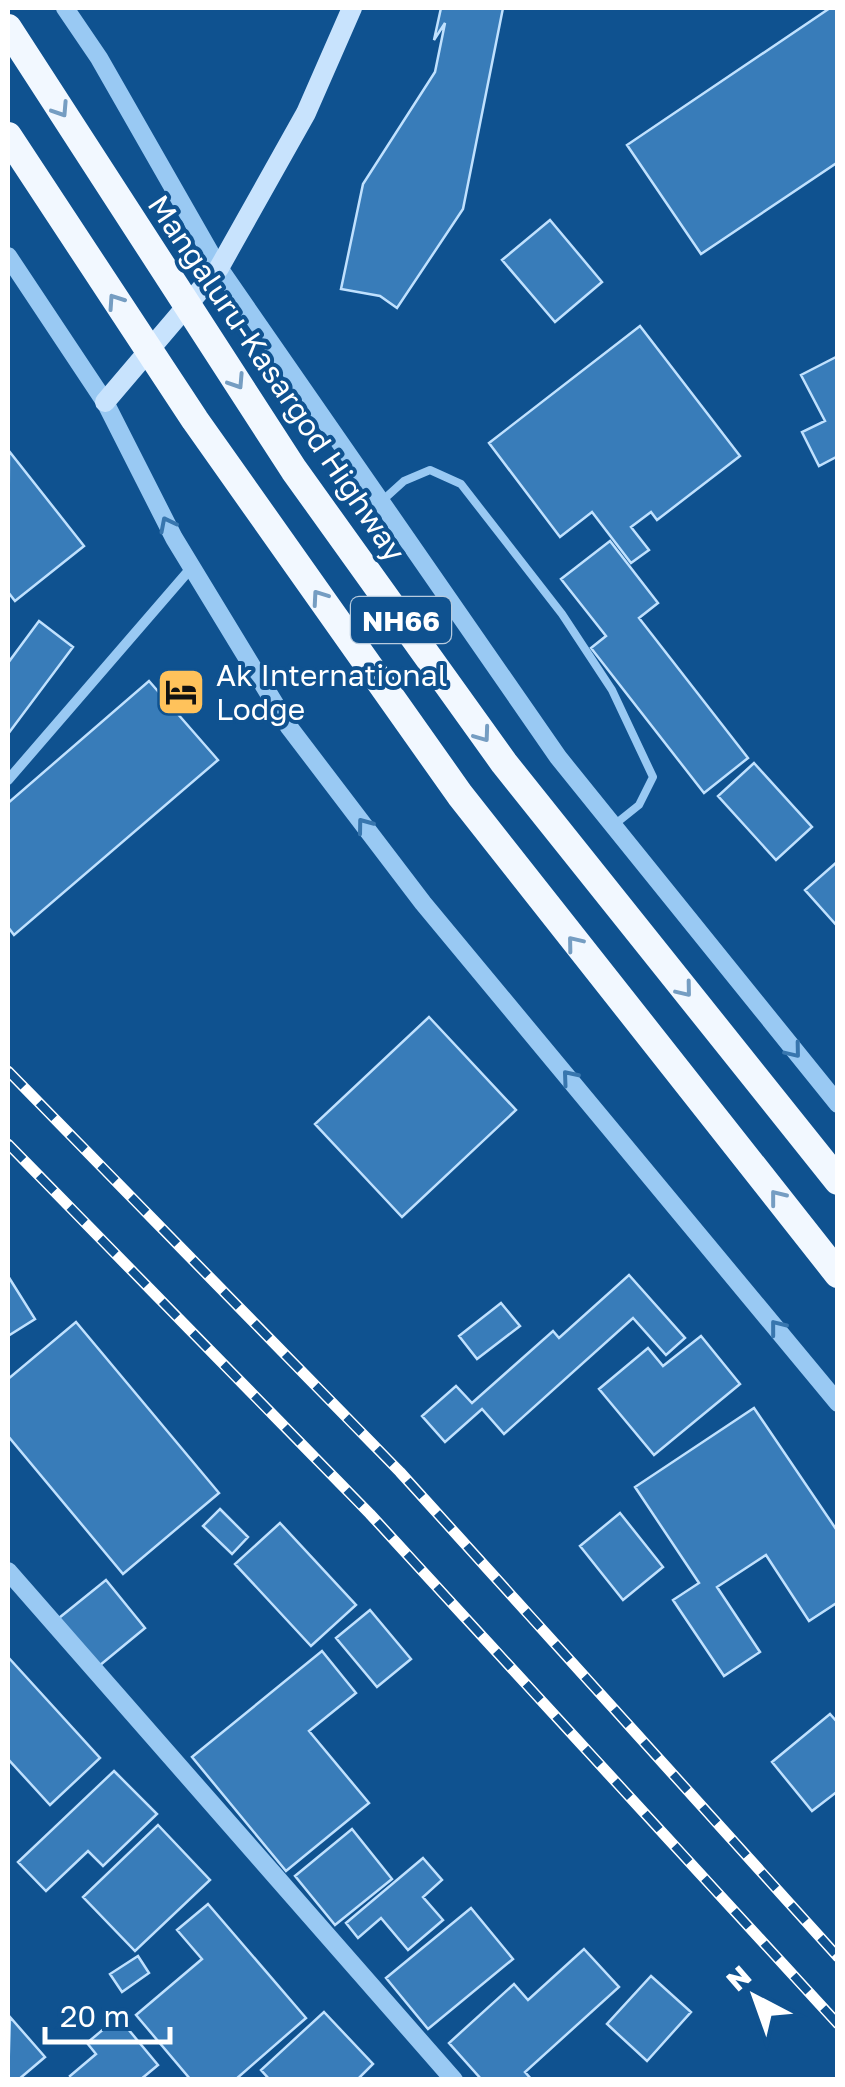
<svg xmlns="http://www.w3.org/2000/svg" width="845" height="2087" viewBox="0 0 845 2087" font-family="'Golos Text',sans-serif">
<style>
.building{fill:#387cb9;stroke:#c0e1fe;stroke-width:2.5}
.lines{fill:none;stroke-linecap:round;stroke-linejoin:round}
.service{stroke:#99c9f3;stroke-width:8}
.minor{stroke:#99c9f3;stroke-width:10}
.tertiary{stroke:#99c9f3;stroke-width:18}
.secondary{stroke:#c8e3fd;stroke-width:20}
.rail-casing{stroke:#fff;stroke-width:11}
.rail{stroke:#0f5290;stroke-width:8;stroke-dasharray:22;stroke-linecap:butt}
.trunk-bridge{stroke:#f2f8ff;stroke-width:28}
.oneway{stroke:#759dc2}
.oneway2{stroke:#3876ae}
.labels{text-anchor:middle;dominant-baseline:central;stroke-width:8;stroke-linejoin:round;paint-order:stroke}
.shield{fill:#0f5290;stroke:#b7cbde;stroke-width:2.5}
.shield-label{font-size:28px;font-weight:bold;fill:#fff}
.street-label{font-size:30px;fill:#fff;stroke:#0f5290}
.poi-label{font-size:30px;fill:#fff;stroke:#0f5290;text-anchor:start}
</style>
<rect width="100%" height="100%" fill="#0f5290"/>
<path class="building" d="M441 8H503L463 209 397 308 380 296 341 289 363 184 435 72 445 23 434 40Z
M830 8H838V162L701 254 627 145Z
M550 220 602 282 555 322 502 260Z
M640 326 740 456 657 520 651 512 631 527 649 550 631 563 592 512 560 537 489 443Z
M838 356V456L819 466 802 432 825 421 801 375Z
M9 451 84 546 15 601 8 592Z
M610 541 658 603 639 618 748 758 704 793 591 648 606 636 561 579Z
M39 621 73 647 8 734V663Z
M149 681 218 760 14 935 8 927V803Z
M754 763 812 827 776 860 718 796Z
M838 861V927L805 890Z
M429 1017 516 1110 402 1217 315 1124Z
M629 1275 685 1338 666 1355 633 1318 504 1434 482 1409 445 1442 422 1416 456 1386 472 1403 553 1331 559 1338Z
M8 1276 35 1319 8 1336Z
M501 1303 520 1326 477 1359 459 1336Z
M76 1322 219 1493 123 1574 8 1436V1379Z
M701 1336 740 1384 654 1455 599 1389 648 1348 663 1366Z
M754 1408 838 1532V1602L809 1621 766 1555 717 1587 760 1652 724 1676 673 1600 699 1583 635 1487Z
M220 1509 248 1537 232 1554 203 1526Z
M620 1513 663 1567 623 1600 580 1546Z
M280 1523 356 1605 311 1646 235 1564Z
M106 1580 145 1628 99 1666 59 1618Z
M370 1610 411 1659 377 1687 336 1638Z
M322 1651 356 1693 309 1731 369 1803 286 1871 192 1757Z
M8 1657 100 1758 50 1805 8 1759Z
M830 1714 838 1723V1791L812 1811 772 1762Z
M114 1771 157 1814 103 1866 88 1851 46 1891 18 1862Z
M158 1825 210 1880 135 1951 83 1897Z
M352 1829 392 1879 335 1925 295 1876Z
M423 1858 442 1880 423 1897 443 1920 408 1950 381 1918 358 1938 346 1923Z
M208 1904 306 2018 235 2080H191L136 2015 202 1959 177 1930Z
M471 1908 513 1959 428 2029 386 1978Z
M584 1949 619 1987 525 2072 532 2080H482L449 2043 514 1984 528 2000Z
M138 1956 149 1973 122 1992 110 1974Z
M651 1976 691 2012 647 2061 607 2024Z
M324 2012 373 2064 357 2080H270L261 2070Z
M10 2017 45 2057 18 2080H8Z
M118 2017 158 2065 140 2080H73L70 2076 96 2054 87 2043Z"/>
<g class="lines">
<path class="service" d="M383 500 404 481 430 470 461 484 562 614 612 690 653 777 639 805 614 825"/>
<path class="minor" d="M8 780 192 567"/>
<path class="tertiary" d="M65 8 99 58 219 268 558 757 838 1104
M8 256 105 402 174 538 289 727 423 903 838 1403
M8 1571 454 2080"/>
<path class="secondary" d="M105 402 219 268 306 113 352 8"/>
<g class="rail-casing">
<path id="rail" d="M8 1071 400 1472 838 1957
M8 1144 370 1514 838 2024"/>
</g>
<use href="#rail" class="rail"/>
<path class="trunk-bridge" d="M8 28 294 470 504 763 838 1181
M8 136 195 420 460 795 838 1274"/>
</g>
<defs><path id="oneway-chevron" d="M-2-3.5L2.5 0L-2 3.5" fill="none" stroke-width="1.6" stroke-linecap="round" stroke-linejoin="round" transform="scale(2.5)"/></defs>
<g class="oneway">
<use href="#oneway-chevron" transform="translate(61 110) rotate(57)"/>
<use href="#oneway-chevron" transform="translate(115 301) rotate(-124)"/>
<use href="#oneway-chevron" transform="translate(237 382) rotate(57)"/>
<use href="#oneway-chevron" transform="translate(319 597) rotate(-125)"/>
<use href="#oneway-chevron" transform="translate(483 735) rotate(54)"/>
<use href="#oneway-chevron" transform="translate(574 943) rotate(-129)"/>
<use href="#oneway-chevron" transform="translate(685 990) rotate(51)"/>
<use href="#oneway-chevron" transform="translate(777 1197) rotate(-128)"/>
</g>
<g class="oneway2">
<use href="#oneway-chevron" transform="translate(167 524) rotate(-117)"/>
<use href="#oneway-chevron" transform="translate(364 825) rotate(-127)"/>
<use href="#oneway-chevron" transform="translate(794 1051) rotate(51)"/>
<use href="#oneway-chevron" transform="translate(569 1077) rotate(-130)"/>
<use href="#oneway-chevron" transform="translate(777 1327) rotate(-128)"/>
</g>
<defs>
<g id="hotel-square" transform="scale(2.5)"><rect x="-9" y="-9" width="18" height="18" rx="4" fill="#ffc25b" stroke="#0f5290"/><path d="M-6-4.5h1.5V1H6V5H4.5V3h-9V5H-6ZM-4 0a1.8 1.8 0 1 1 3.6 0ZM.5 0V-2.5h3Q6-2.5 6 0Z" fill="#111"/></g>
</defs>
<g fill-rule="evenodd">
<use href="#hotel-square" x="181" y="692"/>
</g>
<g class="labels">
<rect class="shield" x="351" y="597" width="100" height="46" rx="8"/>
<g class="shield-label">
<text x="401" y="620">NH66</text>
</g>
<g class="street-label">
<text transform="translate(277 378) rotate(56)">Mangaluru-Kasargod Highway</text>
</g>
<g class="poi-label">
<text x="216" y="675">Ak International<tspan x="216" dy="34">Lodge</tspan></text>
</g>
</g>
<rect width="845" height="2087" fill="none" stroke="#ffffff" stroke-width="20"/>
<g transform="translate(755 1997) rotate(319)" stroke="#0f5290" stroke-width="8" paint-order="stroke">
<path d="M0-8L18 38L0 25L-18 38Z" fill="#ffffff"/>
<text y="-15" font-size="28" font-weight="bold" text-anchor="middle" fill="#ffffff">N</text>
</g>
<path d="M45 2027v15h125v-15" fill="none" stroke="#ffffff" stroke-width="5"/>
<text x="60" y="2027" font-size="30" fill="#ffffff" stroke="#0f5290" stroke-width="8" paint-order="stroke">20 m</text>
</svg>
